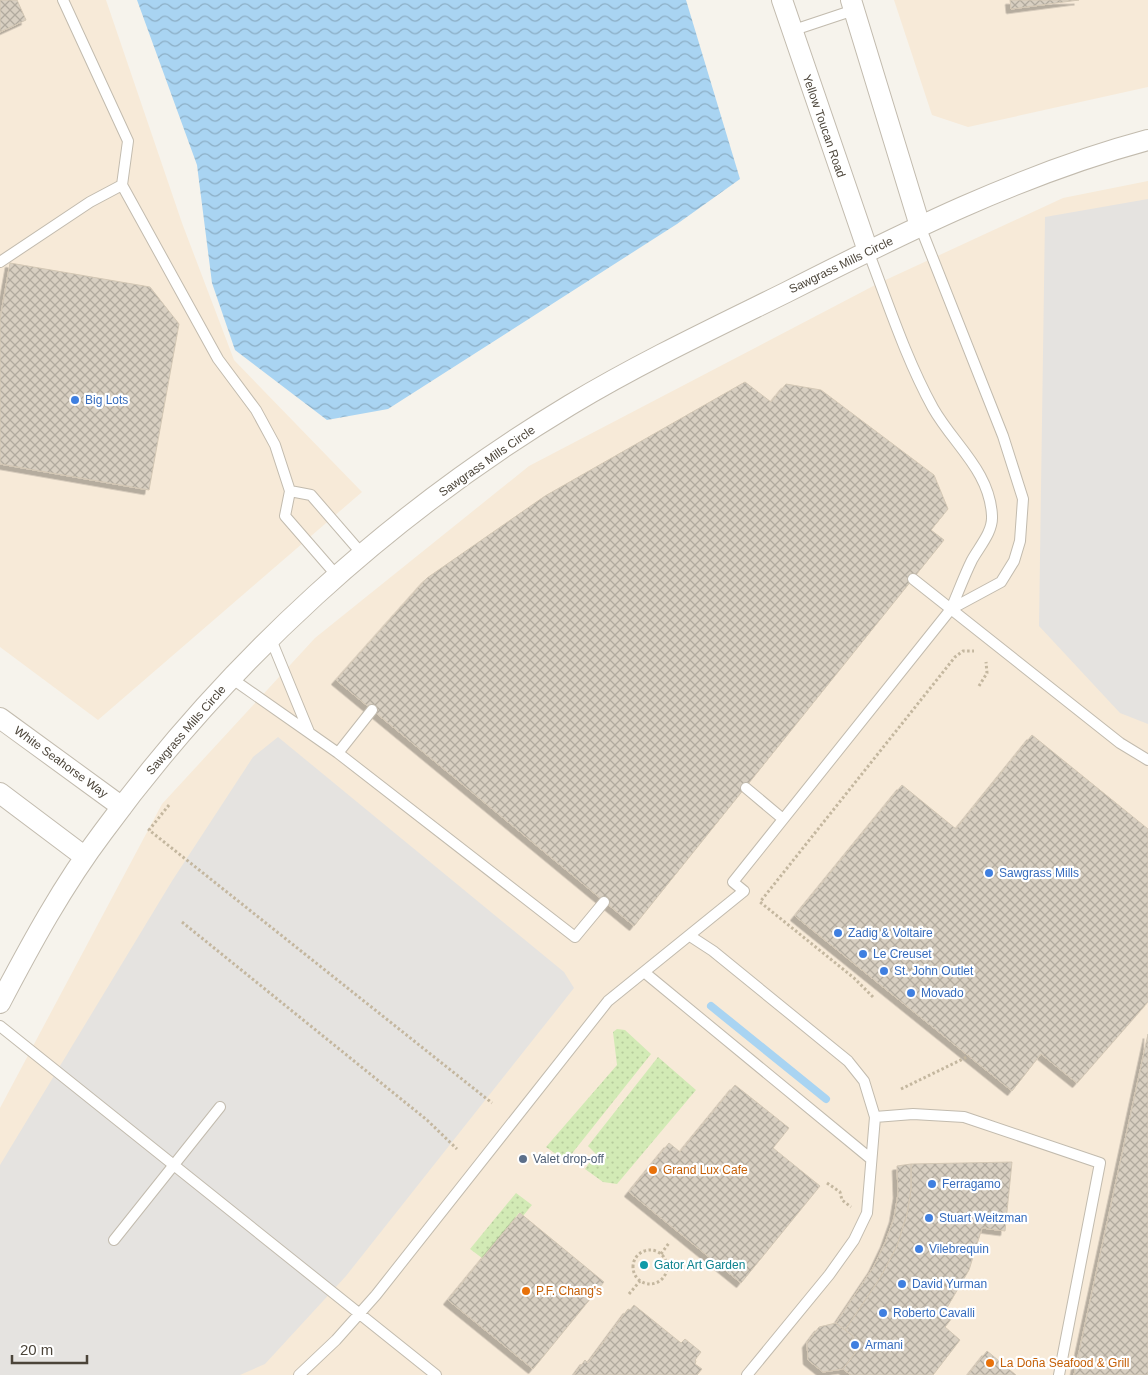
<svg xmlns="http://www.w3.org/2000/svg" width="1148" height="1375" viewBox="0 0 1148 1375" font-family="Helvetica,sans-serif">
<style>
.commercial{fill:#f7ead8}
.grass{fill:url(#grass-dots)}
.parking{fill:#e5e3e0}
.water{fill:url(#water-waves)}
.lines{fill:none;stroke-linecap:round;stroke-linejoin:round}
.stream{stroke:#a9d4f2;stroke-width:8}
.building{fill:url(#building-cross-hatch);stroke:#d3c7b4;filter:url(#shadow)}
.lane-casing{stroke:#c2bbae;stroke-width:12}
.street-casing{stroke:#c2bbae;stroke-width:22}
.path{stroke:#c4b79f;stroke-width:3;stroke-dasharray:2.5 2.5;stroke-linecap:butt}
.lane{stroke:#fff;stroke-width:10}
.street{stroke:#fff;stroke-width:20}
.shop-dot{fill:#3f7fe0;stroke:#fff;stroke-width:2}
.service-dot{fill:#5c6f8a;stroke:#fff;stroke-width:2}
.food-dot{fill:#e8710a;stroke:#fff;stroke-width:2}
.culture-dot{fill:#0f9aa8;stroke:#fff;stroke-width:2}
.labels{text-anchor:middle;dominant-baseline:central;stroke-width:4.5;stroke-linejoin:round;paint-order:stroke}
.street-label{font-size:12px;fill:#4b4439;stroke:#fff}
.shop-label{font-size:12px;fill:#366cbe;stroke:#fff;text-anchor:start}
.service-label{font-size:12px;fill:#4e5e75;stroke:#fff;text-anchor:start}
.food-label{font-size:12px;fill:#c56008;stroke:#fff;text-anchor:start}
.culture-label{font-size:12px;fill:#0d838f;stroke:#fff;text-anchor:start}
</style>
<defs>
<pattern id="grass-dots" width="8" height="8" patternUnits="userSpaceOnUse" patternTransform="scale(1.25)"><rect width="8" height="8" fill="#d2eab5"/><path d="M2 2h.1M6 6h.1" fill="none" stroke="#b6ca9c" stroke-width="1.8" stroke-linecap="round"/></pattern>
<pattern id="water-waves" width="16" height="10" patternUnits="userSpaceOnUse" patternTransform="scale(1.25)"><rect width="16" height="10" fill="#a9d4f2"/><path d="M0 5q4-4 8 0t8 0" fill="none" stroke="#8caec5"/></pattern>
<pattern id="building-cross-hatch" width="8" height="8" patternUnits="userSpaceOnUse" patternTransform="scale(1.25)"><rect width="8" height="8" fill="#d8cfc1"/><path d="M0 0l8 8M0 8l8-8" fill="none" stroke="#b1aa9e"/></pattern>
<filter id="shadow"><feDropShadow dx="-4.5" dy="4.5" stdDeviation="0" flood-color="#0004"/></filter>
</defs>
<rect width="100%" height="100%" fill="#f6f3ec"/>
<path class="commercial" d="M0 0H106L182 223 234 360 362 492 98 720 0 647Z
M894 0H1148V87L968 127 932 115Z
M1148 181V1375H0V1108L162 804 315 638 529 466 879 283 1063 198Z"/>
<path class="grass" d="M617 1029 625 1030 651 1054 566 1161 546 1147 617 1065 613 1032Z
M658 1057 696 1090 617 1184 603 1182 585 1169 596 1154 588 1146Z
M516 1193 532 1205 523 1216 519 1213 482 1258 470 1249Z"/>
<path class="parking" d="M1148 199V724L1120 713 1039 626 1045 217Z
M278 737 564 972 574 988 346 1276 265 1364 240 1375H0V1165L172 881 253 757Z"/>
<path class="water" d="M137 0H686L740 179 677 224 388 409 327 420 235 350 212 283 197 165Z"/>
<g class="lines">
<path class="stream" d="M711 1006 826 1099"/>
</g>
<path class="building" d="M0 0H17L26 20 0 32Z
M1010 0H1079L1011 9Z
M10 263 150 287 179 324 149 490 0 464V319Z
M745 382 771 402 786 384 821 390 934 475 948 509 931 530 944 540 634 926 336 680 427 578 545 496Z
M1032 735 1148 829V1002L1077 1083 1041 1054 1012 1091 795 916 902 785 956 829Z
M1148 1034V1375H1074Z
M735 1085 789 1128 773 1148 820 1186 741 1283 629 1192 669 1143 680 1152Z
M1012 1162 1005 1231 982 1228 969 1270 945 1311 952 1318 945 1327 960 1340 933 1375H851L843 1369 855 1353 853 1336 845 1330 880 1278 897 1246 907 1214 911 1190V1164Z
M911 1164V1190L907 1214 897 1246 880 1278 845 1330 836 1323 873 1268 885 1243 894 1218 898 1194 897 1166Z
M520 1213 604 1282 533 1369 448 1300Z
M634 1305 681 1343 685 1339 701 1352 695 1360 696 1361 695 1364 702 1369 697 1375H574L585 1360 588 1363 628 1309 630 1310Z
M836 1323 853 1336 855 1353 843 1369 823 1372 808 1360 807 1343 819 1327Z
M987 1351 1016 1375H968Z"/>
<g class="lines">
<g class="lane-casing">
<path id="lane" d="M63 0 128 141 122 185 218 359 256 410 275 445 290 491 285 516 338 577
M791 31 854 10
M920 226 1003 436 1023 499 1020 541 1014 561 1001 582 951 609
M0 262 90 202 122 185
M290 491 311 495 363 555
M913 579 1120 743 1148 760
M270 637 309 732
M231 678 338 753 575 937 604 902
M338 753 372 710
M746 788 783 819
M690 936 713 951 848 1061 864 1081 875 1117 867 1213 854 1240 829 1275 747 1375
M644 972 871 1159
M0 1026 436 1375
M875 1117 913 1114 964 1117 1100 1163 1059 1375
M114 1240 220 1107
M299 1375 336 1340 376 1295 608 1001 744 891 733 882 951 609C958 593 964 576 972 560 979 547 993 532 992 516 990 471 954 445 933 408 906 359 888 303 868 251"/>
</g>
<g class="street-casing">
<path id="street" d="M782 0 868 251
M851 0 920 226
M0 718 122 807
M0 793 85 857
M0 1003C31 944 63 885 103 832 228 661 389 514 570 405 640 363 714 328 787 292 903 233 1021 174 1148 140"/>
</g>
<path class="path" d="M979 686 987 673 986 662
M169 805 149 830 492 1103
M182 922 427 1120 457 1149
M873 997 854 978 760 902 955 657 963 651H974
M901 1089 969 1056
M827 1183 840 1192 842 1200 851 1207
M633 1267a17 17 0 1 1 34 0a17 17 0 1 1-34 0Z
M661 1254 669 1243
M629 1294 640 1281"/>
<use href="#lane" class="lane"/>
<use href="#street" class="street"/>
</g>
<g class="shop-dot">
<circle cx="75" cy="400" r="5"/>
<circle cx="989" cy="873" r="5"/>
<circle cx="838" cy="933" r="5"/>
<circle cx="863" cy="954" r="5"/>
<circle cx="884" cy="971" r="5"/>
<circle cx="911" cy="993" r="5"/>
<circle cx="932" cy="1184" r="5"/>
<circle cx="929" cy="1218" r="5"/>
<circle cx="919" cy="1249" r="5"/>
<circle cx="902" cy="1284" r="5"/>
<circle cx="883" cy="1313" r="5"/>
<circle cx="855" cy="1345" r="5"/>
</g>
<circle class="service-dot" cx="523" cy="1159" r="5"/>
<g class="food-dot">
<circle cx="653" cy="1170" r="5"/>
<circle cx="526" cy="1291" r="5"/>
<circle cx="990" cy="1363" r="5"/>
</g>
<circle class="culture-dot" cx="644" cy="1265" r="5"/>
<g class="labels">
<g class="street-label">
<text transform="translate(824 126) rotate(71)">Yellow Toucan Road</text>
<text transform="translate(841 265) rotate(-26)">Sawgrass Mills Circle</text>
<text transform="translate(487 461) rotate(-35)">Sawgrass Mills Circle</text>
<text transform="translate(186 730) rotate(-49)">Sawgrass Mills Circle</text>
<text transform="translate(61 762) rotate(36)">White Seahorse Way</text>
</g>
<g class="shop-label">
<text x="85" y="400">Big Lots</text>
<text x="999" y="873">Sawgrass Mills</text>
<text x="848" y="933">Zadig &amp; Voltaire</text>
<text x="873" y="954">Le Creuset</text>
<text x="894" y="971">St. John Outlet</text>
<text x="921" y="993">Movado</text>
<text x="942" y="1184">Ferragamo</text>
<text x="939" y="1218">Stuart Weitzman</text>
<text x="929" y="1249">Vilebrequin</text>
<text x="912" y="1284">David Yurman</text>
<text x="893" y="1313">Roberto Cavalli</text>
<text x="865" y="1345">Armani</text>
</g>
<g class="service-label">
<text x="533" y="1159">Valet drop-off</text>
</g>
<g class="food-label">
<text x="663" y="1170">Grand Lux Cafe</text>
<text x="536" y="1291">P.F. Chang's</text>
<text x="1000" y="1363">La Doña Seafood &amp; Grill</text>
</g>
<g class="culture-label">
<text x="654" y="1265">Gator Art Garden</text>
</g>
</g>
<path d="M12 1355v8h75v-8" fill="none" stroke="#4b4439" stroke-width="2.5"/>
<text x="20" y="1355" font-size="15" fill="#4b4439" stroke="#ffffff" stroke-width="4" paint-order="stroke">20 m</text>
</svg>
